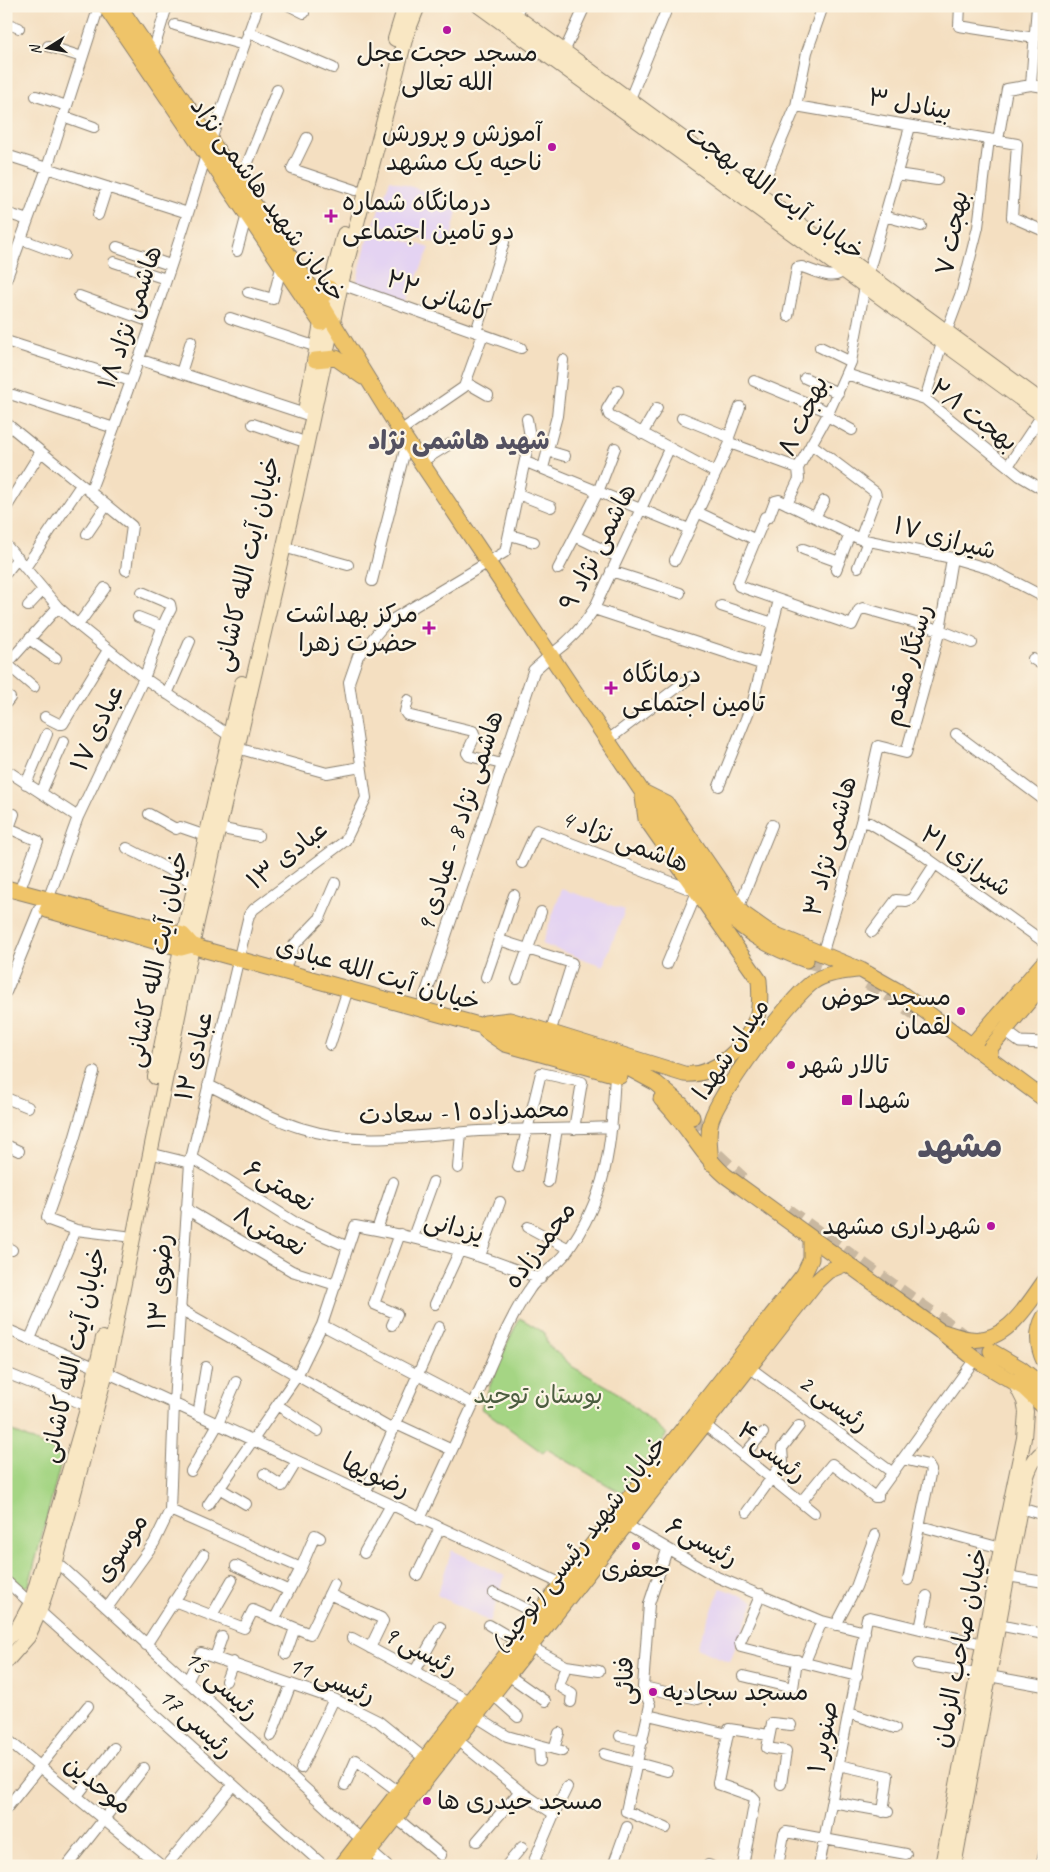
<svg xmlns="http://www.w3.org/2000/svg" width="1050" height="1872" viewBox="0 0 1050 1872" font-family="Caveat,'Playpen Sans Arabic',sans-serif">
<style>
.built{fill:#e4d3f2}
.green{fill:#a5d584;stroke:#607850}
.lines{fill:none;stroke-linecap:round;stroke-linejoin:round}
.primary-tunnel{stroke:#c9b8a0;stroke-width:15;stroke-dasharray:15 8;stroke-linecap:butt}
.minor-casing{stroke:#887e6e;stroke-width:12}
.tertiary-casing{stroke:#887e6e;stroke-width:13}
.secondary-casing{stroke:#887e6e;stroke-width:16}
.primary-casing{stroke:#887e6e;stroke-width:17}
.minor{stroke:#fff;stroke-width:10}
.tertiary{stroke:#fff;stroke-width:11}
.secondary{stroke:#f9e7c3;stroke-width:14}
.primary{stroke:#efc469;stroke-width:15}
.poi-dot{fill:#b5179e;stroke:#fcf5e5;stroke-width:2}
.labels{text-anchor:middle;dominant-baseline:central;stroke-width:4.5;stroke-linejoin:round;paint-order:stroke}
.poi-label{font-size:25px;fill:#1c1c1c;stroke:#fcf5e5;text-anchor:start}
.street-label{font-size:25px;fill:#1c1c1c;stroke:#fcf5e5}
.park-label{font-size:25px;fill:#4c5d40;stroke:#fcf5e5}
.neighbourhood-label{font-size:26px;font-weight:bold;fill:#535161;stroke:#fcf5e5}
.town-label{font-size:35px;font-weight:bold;fill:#535161;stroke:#fcf5e5}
</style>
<rect width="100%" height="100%" fill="#fcf5e5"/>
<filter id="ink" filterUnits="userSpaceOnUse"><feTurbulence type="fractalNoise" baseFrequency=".02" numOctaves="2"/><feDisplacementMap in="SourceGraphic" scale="10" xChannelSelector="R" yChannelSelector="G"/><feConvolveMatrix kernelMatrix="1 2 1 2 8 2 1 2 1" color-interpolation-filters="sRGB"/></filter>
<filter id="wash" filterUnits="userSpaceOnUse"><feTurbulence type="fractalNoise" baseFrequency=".0096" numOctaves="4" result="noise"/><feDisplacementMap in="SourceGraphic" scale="20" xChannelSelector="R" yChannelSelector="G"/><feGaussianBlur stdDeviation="1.12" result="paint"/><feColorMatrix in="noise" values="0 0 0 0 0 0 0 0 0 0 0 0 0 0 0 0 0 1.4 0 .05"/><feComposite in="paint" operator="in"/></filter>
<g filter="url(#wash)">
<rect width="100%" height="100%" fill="#f4dfc1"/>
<path class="built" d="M390 180 459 202 449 247 374 223Z
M370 229 430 248 406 301 356 284Z
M562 889 625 910 603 966 542 944Z
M452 1550 505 1576 490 1622 437 1595Z
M721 1588 754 1601 730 1662 696 1648Z"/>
<path class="green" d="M520 1318 545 1333 547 1344 573 1367 612 1389 667 1434 621 1493 547 1449 543 1453 481 1408 506 1345Z
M6 1428 63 1455 29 1585 24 1587 6 1573Z"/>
</g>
<g filter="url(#ink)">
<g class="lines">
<path class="primary-tunnel" d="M806 960 847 973
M868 982 893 997 944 1034
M692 1117 711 1150 742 1179
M787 1211 960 1334 991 1351"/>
<g class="minor-casing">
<path id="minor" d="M290 6 304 13
M960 6 959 26 1035 38
M515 16 520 6
M6 23 19 28
M175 25 244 45
M248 32 333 68
M48 46 82 57
M564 52 585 6
M152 55 167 6
M1031 85 1037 6
M36 96 67 106
M629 101 668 6
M796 106 1017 144 1012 217 1044 231
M63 116 94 127
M307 138 292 169 355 190
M211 140 258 6
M998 140 1007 89 1031 85 1044 87
M6 155 188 213
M897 174 937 180
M240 182 277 90
M759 193 796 106 807 52 823 6
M6 213 28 220
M98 215 107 187
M884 216 921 226
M21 239 64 255
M117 247 170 265
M237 251 247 214
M114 262 166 279
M868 274 910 127
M6 280 47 168 99 6
M341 284 521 348
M248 292 273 299 282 264
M79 296 151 322
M788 316 797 268 802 267C815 271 836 283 844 269
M230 318 317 347
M476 332 504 242
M946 333 962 290 978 227 989 139
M6 341 131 381
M820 347 851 362
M138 359 305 414
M181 373 191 341
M846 374 925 399 1020 476 1044 490
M805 378 838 393
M754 381 829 412
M467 383 488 395
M618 391 607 409 609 415 716 473
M13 395 114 428
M925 399 942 343
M827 416 852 430
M682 418 729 437
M6 423 132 526 126 570
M253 424 299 440
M400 431 464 387 483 334
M642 434 657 408
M730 443 798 468
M811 444 875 492 876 496 860 539
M548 451 565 456
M421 462 450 444
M526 462 689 529
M1008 466 1042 415
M543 468 557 416 563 360
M90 492C132 381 172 269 206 155
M518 494 551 507
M787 504 799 479 798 468 827 416 851 362 865 286
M6 508 40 453
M697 512 754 539
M815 517 824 501
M87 534 106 506
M510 535 534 542
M575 536 618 557
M6 545 58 607 78 625 144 678 230 736
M283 547 348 565
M803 549 839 562
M675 560 730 443 729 437 740 407
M858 567 868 541
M25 568 81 485
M558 569 598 492 615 448
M836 570 850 534
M611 571 680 593
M6 573 18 558
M372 581 407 442
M28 606 43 590
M721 606 773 623
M594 609 761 664
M138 617 161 626
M78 625 105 588
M29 639 56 658
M972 643 940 630 863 608 859 610 852 625 739 586 738 582 765 517H769L775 501 779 500 860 539 952 558 990 569 1044 597
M552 654C570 641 582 628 594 609L669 449
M1033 659 1044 666
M34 687 7 664 58 607
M167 694 190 641
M408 700 405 712 407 715 473 731 475 736 467 753 469 756 502 764
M6 703 10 698
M45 717 59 724H63L108 650
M956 734 1044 800
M608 740 691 677
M237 748 327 773 361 767
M6 770 78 817
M26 784 47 734
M719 786 753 701 779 600
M41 793 64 741
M14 814 10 825 11 829 38 841 19 892
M149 814 176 829 180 827 206 836
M861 822 870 823 920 853 1044 942
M218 828 258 836
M127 848 195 883
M522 863 537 830 697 892 667 964
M48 900 78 817 144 678C154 655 158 631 171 609L170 604 142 592
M738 909 772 825
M872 932 896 900 906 901 912 899 935 864
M499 940 572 963 550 1033
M822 955 861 822 878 746 906 753 940 630 952 558
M284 971 294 945 320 918 335 883
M486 977 514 895
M517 979 541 912
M330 1045 348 989
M94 1072 73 1143 47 1217 49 1220 76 1230 125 1236
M208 1085C239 1100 269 1118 301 1128 361 1147 418 1135 479 1131 523 1129 567 1129 612 1127
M6 1098 28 1107
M6 1145 19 1151
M149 1153 190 1163
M191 1157 296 1223 348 1247
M518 1167 541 1073 582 1082 574 1129
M458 1168 461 1133
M548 1182 557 1129
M186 1209 292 1271 336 1285
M528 1227 569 1249
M377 1230 393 1182
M413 1237 433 1182
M6 1247 12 1250
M480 1256 500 1202
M435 1304 460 1250
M180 1309 393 1430
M322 1325 473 1404
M392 1325 397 1314 374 1304 400 1234
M6 1329 97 1368
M30 1339 76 1230
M749 1367 893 1473
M106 1372 562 1584
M6 1373 88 1406
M277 1405 318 1431
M198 1415 206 1367
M396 1424 452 1450
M704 1424 814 1513
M743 1456 763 1433
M903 1459 928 1465 931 1470 908 1580
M191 1471 218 1424 236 1382
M264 1474 282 1486 297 1461
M219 1488 246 1504
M365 1493 439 1327
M801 1502 832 1464 875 1497H878V1493L975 1359
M208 1505 297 1376 322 1325 355 1226C419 1237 480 1254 540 1279
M1020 1508 1044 1515
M170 1510 301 1568
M747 1512 783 1462 782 1448 799 1426
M420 1519C441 1473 463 1427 484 1381 497 1351 510 1317 529 1290 538 1275 556 1267 566 1253 609 1194 611 1144 615 1074
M625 1524 717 1577 822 1621 865 1632
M920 1526 1001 1548
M364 1553 391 1505
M52 1558 362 1840
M236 1566 289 1591
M417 1575 440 1528
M1007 1576 1044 1582
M6 1581 324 1866
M494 1593 539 1615
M329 1594 381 1618 383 1621 370 1648
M761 1594 740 1642 741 1647 857 1676
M174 1601 244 1628 253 1610 310 1634 334 1584
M107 1608 154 1543 170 1510 174 1403 190 1163 249 915 254 909 345 841 366 798 349 682 358 656 385 624 505 552 530 437 527 419
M212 1615 232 1580
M275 1618 301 1568 315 1535 320 1538
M489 1625 518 1642
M836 1625 856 1587 875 1535
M998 1625 1044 1634
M920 1629 927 1596
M352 1638 471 1702
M146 1645 204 1555
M529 1646 566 1666 599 1671
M286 1654 295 1628
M215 1657 222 1637
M805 1662 822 1621
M918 1664 977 1674
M566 1666 559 1686 572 1694 571 1702
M415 1671 440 1627
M508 1675 545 1701
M743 1676 793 1688 797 1660
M989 1676 1044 1686
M226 1681 233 1662
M187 1682 201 1653 334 1699 378 1721 424 1758
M643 1687 698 1699
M492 1694 518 1717
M849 1713 895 1728
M648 1715 728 1734
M475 1716 507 1736 539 1745 540 1761
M271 1736 291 1684
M620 1736 643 1741
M456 1739 520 1791 554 1814 567 1787
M539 1745 562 1751
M554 1749 559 1733
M604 1754 667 1771
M839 1765 888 1776 883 1812
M301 1768 334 1699
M781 1784 786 1751 767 1748 772 1723 791 1725
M345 1785 356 1760 399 1792
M76 1797 114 1748
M832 1802 888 1812
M6 1809 88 1706
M395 1817 441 1855
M666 1828 626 1811 650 1705 643 1687 649 1604 667 1550
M477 1841 520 1791
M370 1851 387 1866
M708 1865 711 1866
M67 1866 144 1768
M166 1866 233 1785
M506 1866 522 1847
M541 1866 534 1861 554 1814
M613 1866 627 1827
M743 1866 755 1799 752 1796 718 1784V1782L729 1729 769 1735
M778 1866 784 1834 786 1832 906 1854
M819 1866 867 1618 870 1617 983 1644
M1041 1866 1044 1853"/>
</g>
<g class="tertiary-casing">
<path id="tertiary" d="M6 991 40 908
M421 1009 534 670 552 654
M1005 1031 1020 1042 1044 1043
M6 1739 161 1866"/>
</g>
<g class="secondary-casing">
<path id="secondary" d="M479 6 1044 416
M502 6 1044 403
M395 39 405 6
M327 298 344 234
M306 406 321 323
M155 1077 187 919 242 683
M6 1640 17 1629 31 1603 88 1406 103 1338
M6 1662 28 1637 40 1610 56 1561 106 1372 197 922 296 494 341 284 406 36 418 6
M942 1866 1001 1548 1024 1438 1026 1412 1024 1401 1014 1381
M954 1866 1020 1508C1024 1490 1026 1462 1044 1451"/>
</g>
<g class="primary-casing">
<path id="primary" d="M105 6 321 323
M119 6 314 292 400 431 659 817 724 910C747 935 774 949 806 960
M314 292 325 294 329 288
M315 360 336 358 363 377
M643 792 667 804 742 913 769 932 861 970 898 991 1044 1099
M6 888 183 935 192 945 202 949 508 1033 628 1068 656 1083 681 1104 692 1117
M47 910 161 943 181 948 192 945
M485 1023 510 1020 684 1074C716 1077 745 1047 756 1019 761 1007 760 992 759 980L646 819 643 797
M486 1031 505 1044 620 1076
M972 1045 1044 962
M989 1057 991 1047 1044 983
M661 1099C686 1122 700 1154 726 1176L940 1331C950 1334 960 1338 970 1339 1005 1344 1027 1306 1044 1282
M711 1163C710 1149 707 1134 711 1121 718 1095 790 998 813 982 825 973 843 972 857 970
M1044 1317C1036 1332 1037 1346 1044 1361
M945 1335 975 1359 1024 1388 1044 1407
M991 1351 1020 1368 1044 1387
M341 1866 804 1274 811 1259V1238
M358 1866 816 1282 828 1271 847 1263"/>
</g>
<use href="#minor" class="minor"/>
<use href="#tertiary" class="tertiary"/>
<use href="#secondary" class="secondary"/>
<use href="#primary" class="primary"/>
</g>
</g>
<g class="poi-dot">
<circle cx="447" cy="30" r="5"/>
<circle cx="552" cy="147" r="5"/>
<path d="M328.5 208.5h5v5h5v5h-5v5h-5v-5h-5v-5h5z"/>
<path d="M426.5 620.5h5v5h5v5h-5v5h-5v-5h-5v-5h5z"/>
<path d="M608.5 680.5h5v5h5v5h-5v5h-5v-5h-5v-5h5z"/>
<circle cx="961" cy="1011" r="5"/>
<circle cx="791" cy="1065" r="5"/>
<rect x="841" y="1094" width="12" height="12" rx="2.5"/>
<circle cx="991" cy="1226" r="5"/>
<circle cx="636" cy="1546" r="5"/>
<circle cx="653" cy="1692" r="5"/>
<circle cx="427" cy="1801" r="5"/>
</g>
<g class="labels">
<g class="poi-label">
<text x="447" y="53" text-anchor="middle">مسجد حجت عجل<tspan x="447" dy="29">الله تعالی</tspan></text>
<text x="542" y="133" text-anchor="end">آموزش و پرورش<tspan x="542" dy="29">ناحیه یک مشهد</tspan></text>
<text x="342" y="202">درمانگاه شماره<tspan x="342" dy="29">دو تامین اجتماعی</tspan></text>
<text x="418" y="614" text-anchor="end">مرکز بهداشت<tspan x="418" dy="29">حضرت زهرا</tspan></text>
<text x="622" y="674">درمانگاه<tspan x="622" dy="29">تامین اجتماعی</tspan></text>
<text x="951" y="997" text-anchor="end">مسجد حوض<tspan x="951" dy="29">لقمان</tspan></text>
<text x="801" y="1065">تالار شهر</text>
<text x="858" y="1100">شهدا</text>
<text x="981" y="1226" text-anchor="end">شهرداری مشهد</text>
<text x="636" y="1569" text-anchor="middle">جعفری</text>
<text x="663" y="1692">مسجد سجادیه</text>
<text x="437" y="1801">مسجد حیدری ها</text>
</g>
<g class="street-label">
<text transform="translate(910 104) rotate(10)">بینادل ۳</text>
<text transform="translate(775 192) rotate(36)">خیابان آیت الله بهجت</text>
<text transform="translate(268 200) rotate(54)">خیابان شهید هاشمی نژاد</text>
<text transform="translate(952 233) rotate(-79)">بهجت ۷</text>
<text transform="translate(438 296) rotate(20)">کاشانی ۲۲</text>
<text transform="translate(130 317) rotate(-71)">هاشمی نژاد ۱۸</text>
<text transform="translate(974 415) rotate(37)">بهجت ۲/۱</text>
<text transform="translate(803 416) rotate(-65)">بهجت ۸</text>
<text transform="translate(945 538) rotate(15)">شیرازی ۱۷</text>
<text transform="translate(598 547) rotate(-63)">هاشمی نژاد ۹</text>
<text transform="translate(247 564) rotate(-77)">خیابان آیت الله کاشانی</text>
<text transform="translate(908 665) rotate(-75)">رستگار مقدم</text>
<text transform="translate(97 728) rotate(-65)">عبادی ۱۷</text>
<text transform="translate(460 821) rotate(-72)">هاشمی نژاد 8 - عبادی 9</text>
<text transform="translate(625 841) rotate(21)">هاشمی نژاد 4</text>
<text transform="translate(830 846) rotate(-75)">هاشمی نژاد ۳</text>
<text transform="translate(287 855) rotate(-38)">عبادی ۱۳</text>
<text transform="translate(966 861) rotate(35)">شیرازی ۲۱</text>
<text transform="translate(157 959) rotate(-78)">خیابان آیت الله کاشانی</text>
<text transform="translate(378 974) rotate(16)">خیابان آیت الله عبادی</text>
<text transform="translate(731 1049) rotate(-56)">میدان شهدا</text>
<text transform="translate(194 1056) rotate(-76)">عبادی ۱۲</text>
<text transform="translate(464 1112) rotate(-2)">محمدزاده ۱ - سعادت</text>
<text transform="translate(279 1186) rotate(31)">نعمتی۶</text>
<text transform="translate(454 1227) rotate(15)">یزدانی</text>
<text transform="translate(270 1231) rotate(29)">نعمتی۸</text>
<text transform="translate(540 1245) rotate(-53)">محمدزاده</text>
<text transform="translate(160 1282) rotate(-86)">رضوی ۱۳</text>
<text transform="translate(73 1355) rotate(-77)">خیابان آیت الله کاشانی</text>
<text transform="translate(834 1403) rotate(36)">رئیسی 2</text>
<text transform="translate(772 1452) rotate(39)">رئیسی۴</text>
<text transform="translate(376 1475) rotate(25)">رضویها</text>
<text transform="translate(702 1542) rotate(28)">رئیسی۶</text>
<text transform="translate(579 1545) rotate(-52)">خیابان شهید رئیسی (توحید)</text>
<text transform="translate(121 1548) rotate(-57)">موسوی</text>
<text transform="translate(960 1648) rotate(-79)">خیابان صاحب الزمان</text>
<text transform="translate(421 1651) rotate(28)">رئیسی 9</text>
<text transform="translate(332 1680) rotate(22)">رئیسی 11</text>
<text transform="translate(625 1681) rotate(-92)">فنائی</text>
<text transform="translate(222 1685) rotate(42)">رئیسی 15</text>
<text transform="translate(196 1723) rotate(42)">رئیسی 17</text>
<text transform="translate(823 1737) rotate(-79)">صنوبر ۱</text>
<text transform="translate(98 1785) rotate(39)">موحدین</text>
</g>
<g class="park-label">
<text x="538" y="1395">بوستان توحید</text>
</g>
<g class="neighbourhood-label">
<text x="459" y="440">شهید هاشمی نژاد</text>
</g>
<g class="town-label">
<text x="960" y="1145">مشهد</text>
</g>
</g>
<rect width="1050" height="1872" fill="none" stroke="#fcf5e5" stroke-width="25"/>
<g transform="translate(48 48) rotate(259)" stroke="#fcf5e5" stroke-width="4" paint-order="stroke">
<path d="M0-4L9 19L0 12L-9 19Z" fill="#1c1c1c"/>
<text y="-8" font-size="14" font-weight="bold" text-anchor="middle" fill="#1c1c1c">N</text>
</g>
</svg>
